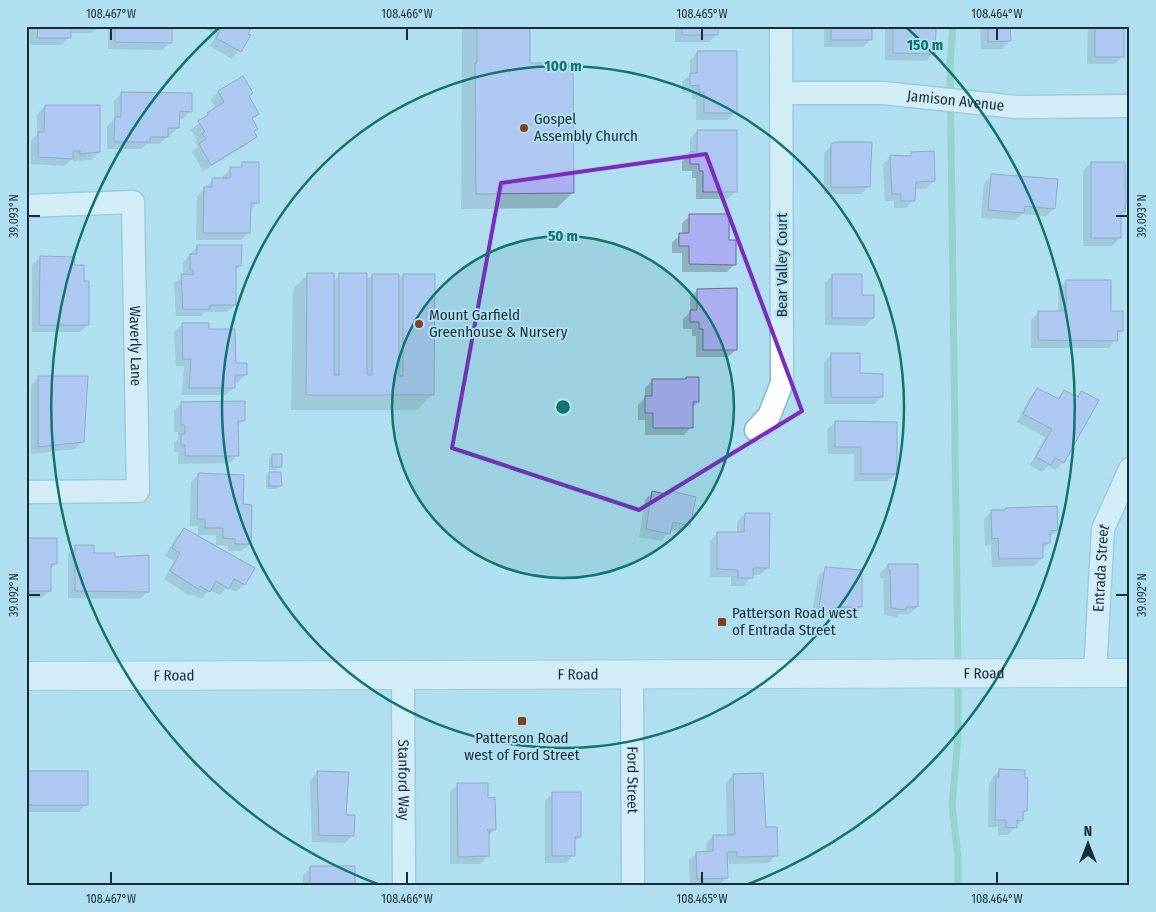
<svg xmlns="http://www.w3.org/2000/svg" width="1156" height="912" viewBox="0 0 1156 912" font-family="'Fira Sans Condensed',sans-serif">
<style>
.shadow{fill:#0003}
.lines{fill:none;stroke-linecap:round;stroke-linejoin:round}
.stream{stroke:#77c8a2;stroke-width:7}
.building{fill:#acaef2;stroke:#6b6c90}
.minor-casing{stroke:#87b6c7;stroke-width:25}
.primary-casing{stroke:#87b6c7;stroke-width:30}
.minor{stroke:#fff;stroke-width:22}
.primary{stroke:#fff;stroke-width:28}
.marked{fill:none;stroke:#7b2cbf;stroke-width:4;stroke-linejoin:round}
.ticks{fill:none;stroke:#1a2d34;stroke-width:2}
.ring{fill:none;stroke:#0f766e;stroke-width:2.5}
.poi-dot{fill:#853e1e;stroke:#afdff1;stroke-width:2}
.labels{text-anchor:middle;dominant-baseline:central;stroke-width:4;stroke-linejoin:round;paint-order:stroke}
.street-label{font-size:15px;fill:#1a2d34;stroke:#afdff1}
.poi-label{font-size:15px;fill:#1a2d34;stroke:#afdff1;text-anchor:start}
.centre{fill:#0f766e;stroke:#afdff1;stroke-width:2.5}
.ring-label{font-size:15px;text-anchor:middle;font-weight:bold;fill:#0f766e;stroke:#afdff1;stroke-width:4;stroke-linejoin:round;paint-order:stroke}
.neatline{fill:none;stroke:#1a2d34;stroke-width:2}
.ticks-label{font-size:12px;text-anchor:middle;fill:#1a2d34}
</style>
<rect width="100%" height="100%" fill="#afdff1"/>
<path class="shadow" d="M30 26H99L92 33H69V37L62 45H30Z
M108 26H170V42L163 50 108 49Z
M201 26H251L246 34 249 36 232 59 210 46 216 35Z
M462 26H528L529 64 572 193 557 208 461 209Z
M675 26H717V34L709 42H675Z
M824 26H870L871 39 863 47H824Z
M885 26H934V53L926 61 885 60Z
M980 26H1036L1009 28V41L1002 49H981Z
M1088 26H1123L1122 56 1115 64H1087Z
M697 53 736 112 728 120H696V99H692V93H682V82L690 75V60Z
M242 78 248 97 258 114 251 120 256 129 253 132 256 136 248 144 203 171 192 152 198 146 195 142 197 140 191 130 216 109 211 100 218 92Z
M122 93 190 111 183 119H178V128L159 144H147L141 149H107V126L114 119V101Z
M45 106 99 152 91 160 73 161V157L64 166 31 164V141L37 134V114Z
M697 131 736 191 728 199H696V178H692V171H682V161L690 154V139Z
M832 145 869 186 861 194H824V153Z
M912 153 934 181 926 189H914L913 200 906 208H894V201H885L883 164 891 156 908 157Z
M1091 163 1123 211 1120 214V238L1112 246H1083V171Z
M243 164 258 202 250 210 249 232 241 240H196L197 196 213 180H223V176L231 169H238Z
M992 176 1054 208 1046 216 1022 214 1015 220 981 218 984 183Z
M690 216 727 241 735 264 727 272H682V253H672V242L682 234V223Z
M197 246 240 266 235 270V305L227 312H205L201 316H176L174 283 183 276V263Z
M40 257 73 266 83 282 88 324 80 332H32V265Z
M308 274 333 282 340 275 365 282 372 275 398 281 403 275 432 395 417 410H291L293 289Z
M833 275 860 296 873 318 865 326 825 325V283Z
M1066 281 1110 312 1122 330 1109 348H1031V320L1039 312H1058V289Z
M698 290 736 350 728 357H696V336H692V329H683V319L690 312V297Z
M182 325 208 331 234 364 246 374 238 382H234V387L226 395H182L184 366H176L174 332Z
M832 354 859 374 882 397 874 404H824V362Z
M39 377H87L83 441 75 449 31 454V385Z
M698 378V402L692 408 691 427 684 435H645V420H638V405L645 398V388L653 380Z
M1037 389 1056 399 1064 391 1076 397 1081 392 1098 401 1063 462 1055 470 1048 466 1042 472 1030 465 1045 437 1017 422 1030 397Z
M182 403 244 420 237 427V455L230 463 178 464V452H174V443L178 439V432H174V411Z
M835 422 896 474 888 481H854V454H828L827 430Z
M272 455 281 466 277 470H269V458Z
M269 473 280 485 277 489H266V476Z
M198 475 242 506 250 544 242 551H228V546L216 545V535H198V526H190L191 482Z
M652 493 668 496 671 493 689 525 681 533 669 530 661 541 639 537 645 500Z
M1006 509 1057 530 1049 538V543L1042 549V558L1034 566 992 567 991 545 985 546 984 519 992 511H1004Z
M745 514 768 568 760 575H752L744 586H731V577H710V541L718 533H737V522Z
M184 529 244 584 236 592 228 587 220 595 210 590 201 599 192 594 190 596 164 579 174 561 165 556 176 537Z
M26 539 56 563 50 570V591L42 598H26Z
M76 546 93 554 114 558 148 591 140 599 68 598V554Z
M888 565 917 607 909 614H899L897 617 884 615 883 578H880V573Z
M826 569 861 607 853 614H829L827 617 812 614 818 576Z
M1000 770 1026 811 1022 815V820L1008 835H998V827H988L989 785 992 778Z
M26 772 87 804 79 812H26Z
M318 772 345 816 353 835 345 843 312 842 310 780Z
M733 775 765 829 776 855 769 863 729 864V859H726L727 878 719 885 690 886 689 860 697 853H706V844L713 836H727L726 783Z
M458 785 486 799 494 829 488 836V856L480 864H450V792Z
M553 793 580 837 573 843V855L566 863H545V801Z
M311 867 354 886H303V875Z"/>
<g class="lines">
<path class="stream" d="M953 26 950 64 958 668
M958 679V738L952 805 958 857V886"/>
</g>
<path class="building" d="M38 26H71V38H37Z
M115 26H172V43L115 42Z
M222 26H252L248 34 251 35 241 52 216 38Z
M477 26H530V63H573L574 193 476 194 475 63H477Z
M682 26H718V35H682Z
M831 26H872V40H831Z
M893 26H936L935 54 893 53Z
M988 26H1010L1011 41 988 42Z
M1095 26H1124V57H1095Z
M697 51H737V113H704V92H699V85L690 86V73H697Z
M243 76 253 93 249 96 259 114 252 118 258 129 254 131 257 137 211 165 199 144 206 139 202 134 205 132 198 121 208 115 207 113 224 102 218 91Z
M121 92 192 93V112L180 111 179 128H168V137H150V142H114L115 117H121Z
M45 105H100V152L80 154V151H73V159L38 157V132H44Z
M697 130H737V192H703V171H699V164H690V152H697Z
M835 142H872L870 187H831V144Z
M934 151 935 181 916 182 915 201H901V194H892L890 155 911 156V152Z
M242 162H259V203H251L250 233H203L204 187H212V178H230V167H242Z
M1091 162H1125L1126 199 1125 212H1121V238H1091Z
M991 174 1058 179 1055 209 1025 206 1024 213 988 210Z
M689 214H729V240H736V265L689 264V246H679V233H689Z
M197 245H242L241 266H236V305H210V309H183L181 274 193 275V270H190V254H197Z
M40 256 75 257 74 265H84V281H89V325H39Z
M307 273H334V375H339V273H367V375H372V274H399V376H403V274H435L434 395H306Z
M832 274H862V295H874V318H832Z
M1066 280H1111V311H1123V331H1117L1118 341 1038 340V311H1066Z
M737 288V350H703V329H699V322H690V310H697V289Z
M182 323H209V329H235L236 363H247V375H235V388H189L191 359H183Z
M831 353H860V373L883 374V397H831Z
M38 376H88L84 442 38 447Z
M686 377H699V402H693V428H653V413H645V396H652V379H686Z
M1037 388 1059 399 1064 390 1078 397 1081 391 1099 400 1064 463 1055 458 1051 465 1036 457 1052 429 1023 414Z
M245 401V421H238L239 456H185V445H181V434H185V425H181V402Z
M835 421 897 422V474H861V447H835Z
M272 454H282V467H272Z
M269 472H281L282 486H269Z
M198 473 244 475 243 504 252 505 251 544H235V539L223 538V528H205V519H197Z
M652 491 670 495 671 491 696 497 690 526 673 522 670 534 646 529Z
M1057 506 1058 530 1050 531V543H1043V558L999 559 998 538 992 539 991 510H1005V508Z
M745 513H770L769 568H753V578H738V570L717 569V532H744Z
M184 528 255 568 245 585 234 579 229 589 216 581 210 592 200 586 198 589 170 571 180 553 172 548Z
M26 538H57V564H51V591H26Z
M75 545H94V553H115V557L149 555V592L75 591Z
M888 564H918V607H906V610L891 608 890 570H888Z
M825 567 862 570V607H836V609H823V607H819Z
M999 769 1025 770V778H1028L1027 811H1023V821L1017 820V828L1006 827V820H995L996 777H999Z
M26 771H88V805H26Z
M317 771 349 772 346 815H355L354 836 319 835Z
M763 773 766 827H777L778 856 737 857V852H729L727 853 728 878 697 879 696 852 713 851V835H735L733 774Z
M457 783H488V798L495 797 496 830H487L489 831V856L458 857Z
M552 792H581V837H575V856H552Z
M310 866H355V886H310Z"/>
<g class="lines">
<g class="minor-casing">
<g id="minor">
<path id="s1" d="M782 93H883L1016 107 1130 106"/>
<path id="s2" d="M26 206 133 202 138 491 26 492"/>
<path d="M756 430 769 416 782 383 781 26"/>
<path id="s3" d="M1095 673 1103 529 1130 469"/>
<path id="s4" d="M632 674 633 886"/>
<path id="s5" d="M403 675 404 886"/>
</g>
</g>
<g class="primary-casing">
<g id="primary">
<path id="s6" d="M26 676 1130 673"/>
</g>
</g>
<use href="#minor" class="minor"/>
<use href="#primary" class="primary"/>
</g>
<path d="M0 0H1156V912H0ZM706 154 802 411 639 510 452 448 501 183Z" fill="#afdff1" fill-opacity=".55" fill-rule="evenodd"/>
<path class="marked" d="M706 154 802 411 639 510 452 448 501 183Z"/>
<path class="ticks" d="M111 28V40M407 28V40M702 28V40M997 28V40M28 216H40M1116 216H1128M28 595H40M1116 595H1128M111 872V884M407 872V884M702 872V884M997 872V884"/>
<circle cx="563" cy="407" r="171" fill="#0f766e" fill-opacity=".12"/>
<g class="ring">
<circle cx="563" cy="407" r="171"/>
<circle cx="563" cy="407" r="341"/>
<path d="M380 885A512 512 0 0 1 220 27M906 27A512 512 0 0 1 746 885"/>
</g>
<g class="poi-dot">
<circle cx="524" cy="128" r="5"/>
<circle cx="419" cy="324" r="5"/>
<rect x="717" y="617" width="10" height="10" rx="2.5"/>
<rect x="517" y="716" width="10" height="10" rx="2.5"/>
</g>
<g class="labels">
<g class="street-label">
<text stroke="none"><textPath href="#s1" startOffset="174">Jamison Avenue</textPath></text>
<text transform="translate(782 265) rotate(-90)">Bear Valley Court</text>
<text stroke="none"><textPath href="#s2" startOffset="251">Waverly Lane</textPath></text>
<text stroke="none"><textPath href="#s3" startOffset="105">Entrada Street</textPath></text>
<text stroke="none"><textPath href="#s6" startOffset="958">F Road</textPath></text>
<text stroke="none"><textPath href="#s6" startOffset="552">F Road</textPath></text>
<text stroke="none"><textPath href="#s6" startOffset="148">F Road</textPath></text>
<text stroke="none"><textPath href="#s5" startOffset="105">Stanford Way</textPath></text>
<text stroke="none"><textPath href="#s4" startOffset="106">Ford Street</textPath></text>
</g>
<g class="poi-label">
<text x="534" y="119">Gospel<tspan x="534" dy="17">Assembly Church</tspan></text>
<text x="429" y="315">Mount Garfield<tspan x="429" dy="17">Greenhouse &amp; Nursery</tspan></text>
<text x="732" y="613">Patterson Road west<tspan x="732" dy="17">of Entrada Street</tspan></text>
<text x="522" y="738" text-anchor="middle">Patterson Road<tspan x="522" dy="17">west of Ford Street</tspan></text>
</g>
</g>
<circle cx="563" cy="407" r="8" class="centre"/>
<g class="ring-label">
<text x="925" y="50">150 m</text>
<text x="563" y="71">100 m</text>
<text x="563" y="241">50 m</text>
</g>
<rect width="1156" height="912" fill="none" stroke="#afdff1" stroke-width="55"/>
<g transform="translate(1088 844)" stroke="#afdff1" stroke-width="4" paint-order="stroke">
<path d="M0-4L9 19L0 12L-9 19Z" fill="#1a2d34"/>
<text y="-8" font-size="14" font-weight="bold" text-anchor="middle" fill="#1a2d34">N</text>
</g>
<rect x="28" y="28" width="1100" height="856" class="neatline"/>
<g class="ticks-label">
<text x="111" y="18">108.467°W</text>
<text x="407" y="18">108.466°W</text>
<text x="702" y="18">108.465°W</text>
<text x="997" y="18">108.464°W</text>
<text transform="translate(14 216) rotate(-90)" y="4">39.093°N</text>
<text transform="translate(1142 216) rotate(-90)" y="4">39.093°N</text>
<text transform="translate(14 595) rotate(-90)" y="4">39.092°N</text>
<text transform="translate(1142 595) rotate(-90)" y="4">39.092°N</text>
<text x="111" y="903">108.467°W</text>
<text x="407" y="903">108.466°W</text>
<text x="702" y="903">108.465°W</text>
<text x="997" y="903">108.464°W</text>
</g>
</svg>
